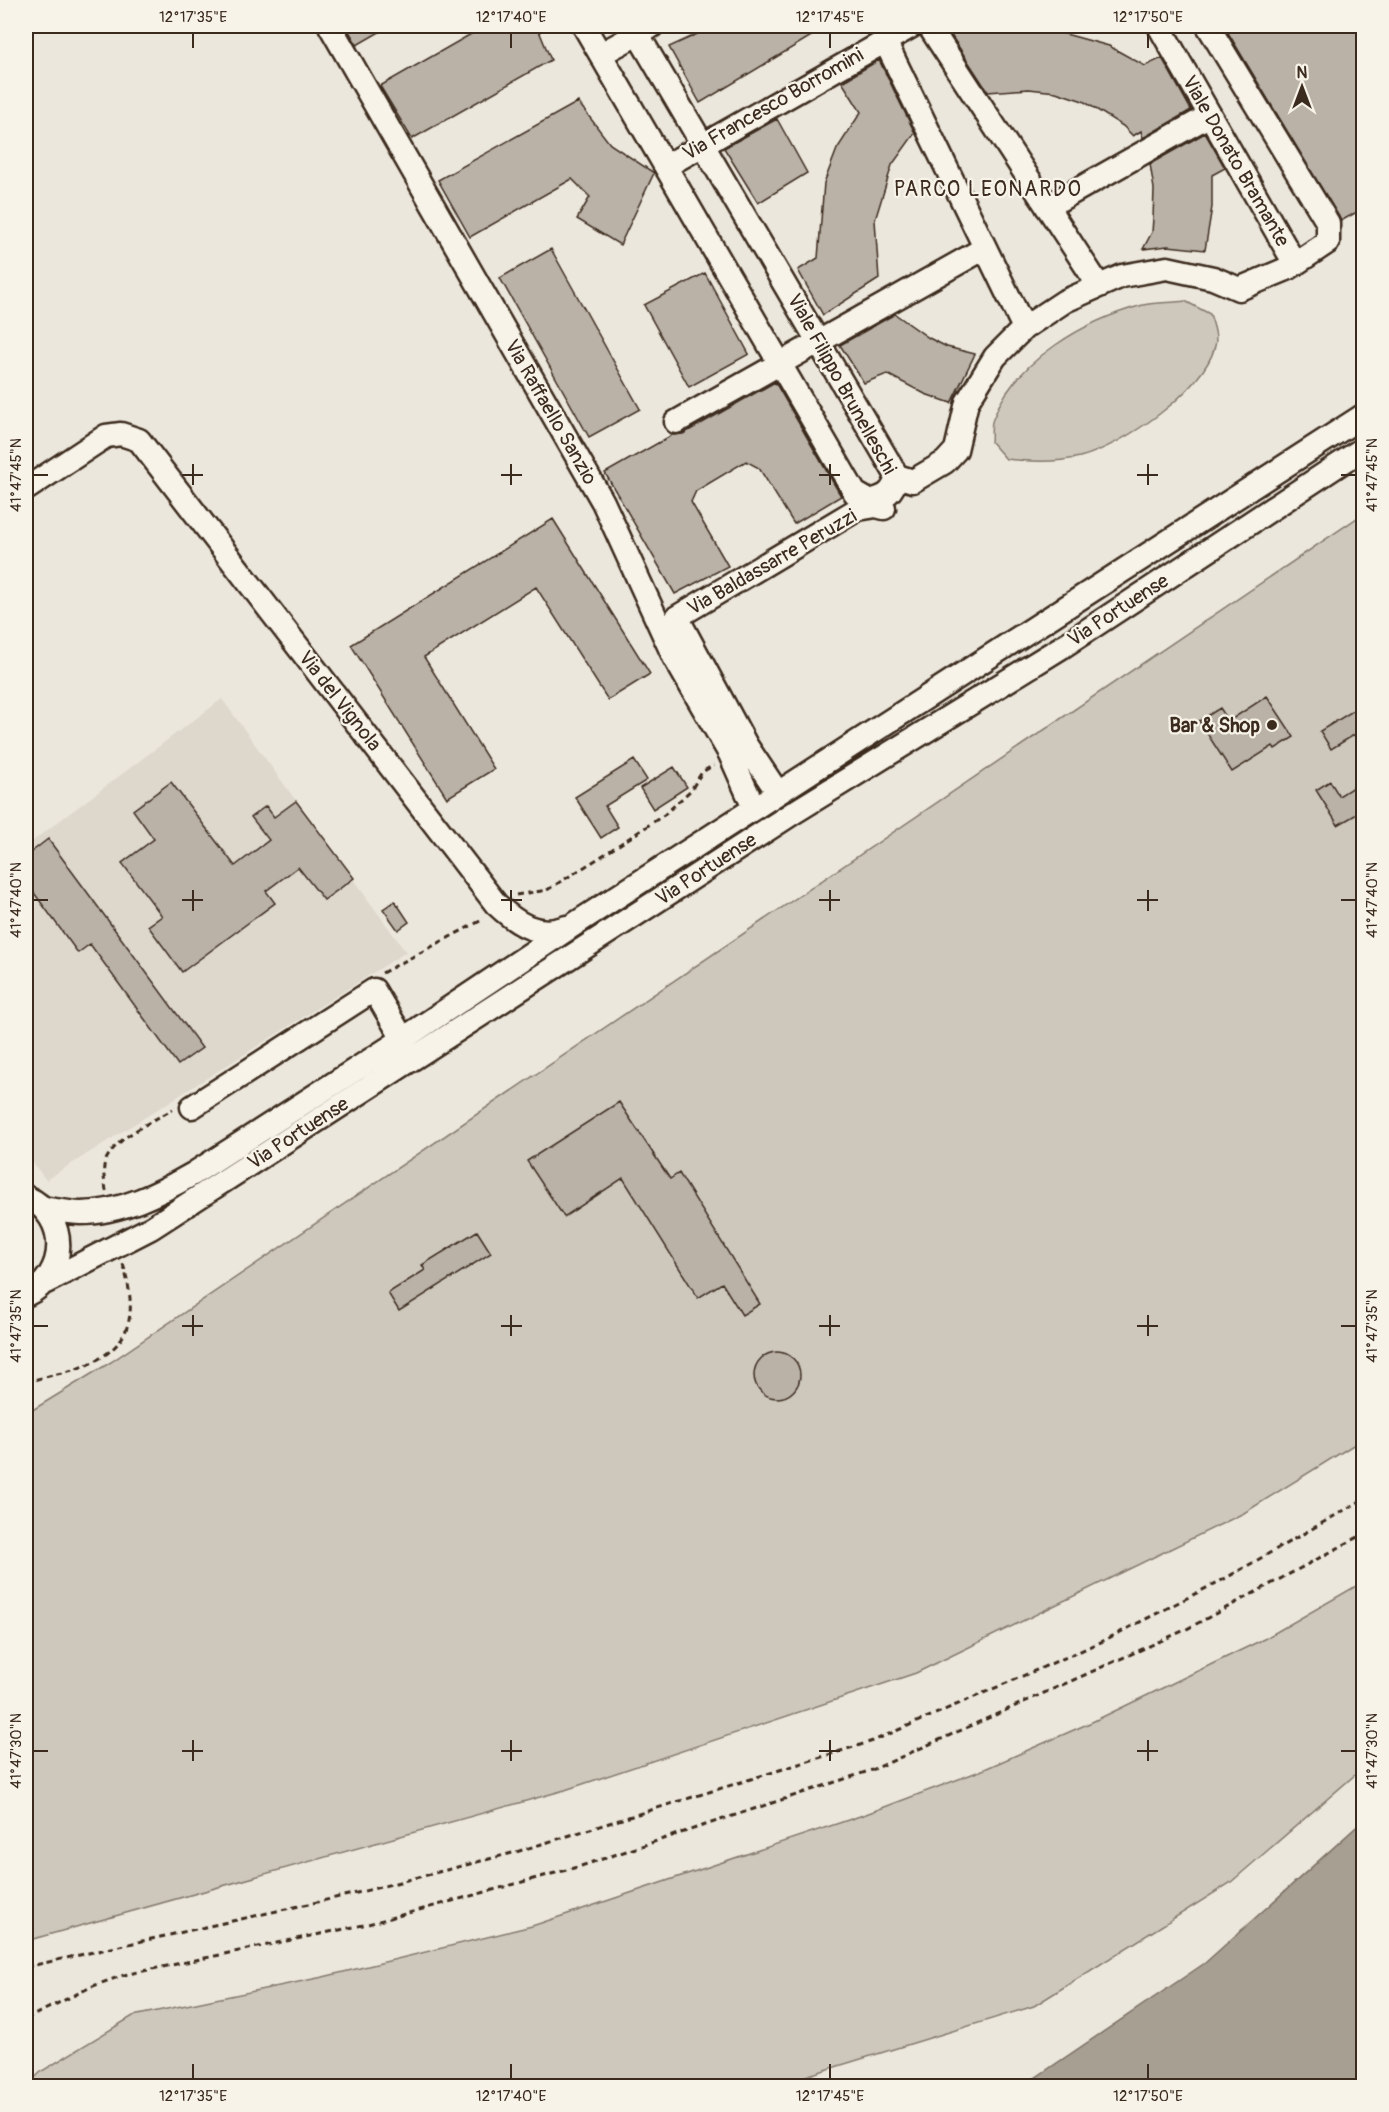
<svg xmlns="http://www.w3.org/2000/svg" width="1389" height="2112" viewBox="0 0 1389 2112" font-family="Pangolin,sans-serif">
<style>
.built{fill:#ddd7cc}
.green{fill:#cec8bc;stroke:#84796d;stroke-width:1.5}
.water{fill:#a89f93;stroke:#7c7064;stroke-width:1.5}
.building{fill:#bab2a7;stroke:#3b2a1e;stroke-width:1.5}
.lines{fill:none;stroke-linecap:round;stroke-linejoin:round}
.minor-casing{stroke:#3b2a1e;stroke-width:27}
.path{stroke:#3b2a1e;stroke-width:3;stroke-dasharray:6 4.5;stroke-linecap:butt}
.minor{stroke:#f7f3e8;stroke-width:22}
.ticks{fill:none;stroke:#3b2a1e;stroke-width:2}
.poi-dot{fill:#3b2a1e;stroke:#f7f3e8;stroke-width:2}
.labels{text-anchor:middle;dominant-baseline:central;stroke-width:4.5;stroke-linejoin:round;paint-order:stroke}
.street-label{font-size:20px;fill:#3b2a1e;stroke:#f7f3e8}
.poi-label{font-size:20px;font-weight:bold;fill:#3b2a1e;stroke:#f7f3e8;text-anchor:end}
.neighbourhood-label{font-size:21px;letter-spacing:1.5px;fill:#3b2a1e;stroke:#f7f3e8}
.neatline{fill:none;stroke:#3b2a1e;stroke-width:2}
.ticks-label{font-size:15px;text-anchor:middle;fill:#3b2a1e}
</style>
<rect width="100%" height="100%" fill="#ece7dc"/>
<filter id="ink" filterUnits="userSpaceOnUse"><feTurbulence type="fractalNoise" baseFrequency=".0167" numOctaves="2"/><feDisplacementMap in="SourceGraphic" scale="12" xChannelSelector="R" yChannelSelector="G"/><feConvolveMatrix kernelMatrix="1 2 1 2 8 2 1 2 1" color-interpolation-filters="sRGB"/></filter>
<g filter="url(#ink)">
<path class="built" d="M222 699 406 952 46 1180 26 1154V846Z"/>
<path class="green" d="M1185 301 1210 314C1213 324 1218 336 1215 346 1204 391 1122 446 1080 457 1055 463 1031 462 1006 459L991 442C992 435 990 425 993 419 1015 360 1086 320 1143 305 1156 302 1171 303 1185 301Z
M1363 514V1439L1244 1513 916 1673 565 1790 26 1941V1414L111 1362Z
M1363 1582V1768L1230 1883 1034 2006 773 2086H26L42 2071 133 2016 323 1977 532 1926 866 1814 980 1771 1092 1722 1266 1638Z"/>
<path class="water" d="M1363 1821V2086H1023L1205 1963Z"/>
<path class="building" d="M346 26H390L357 45Z
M485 26H537L551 60 412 139 380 86Z
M715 26H828L700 103 669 47Z
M945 26 1051 30 1109 46 1145 66 1162 58 1191 110 1143 138 1141 131 1133 136 1123 126 1083 101 1056 92 1029 89 988 92Z
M1224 26H1364V208L1341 221Z
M879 60 915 133 892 165 875 220 879 279 823 315 798 270 818 258 824 183 837 149 861 112 842 82Z
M578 102 610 144 654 173 620 245 577 219 590 197 572 179 470 237 438 180Z
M777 119 807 173 758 203 724 148Z
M1205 133 1225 168 1212 175V207L1205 250 1168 246 1143 249 1152 232 1153 218 1154 189 1150 164Z
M551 249 640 409 589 437 500 278Z
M705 273 749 354 689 387 644 305Z
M895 314 929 338 947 347 975 354 951 403 925 394 887 374 864 383 840 345Z
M775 382 841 496 794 524 759 468 746 461 696 491 691 502 728 566 675 594 605 473 672 435 683 434Z
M553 519 650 674 608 700 536 587 424 657 494 769 447 798 351 645Z
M1267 696 1294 737 1275 749 1273 746 1232 772 1199 721 1220 708 1229 721Z
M1364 704V729L1331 749 1320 731Z
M634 760 647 780 605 806 618 827 601 838 575 797Z
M674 767 687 787 653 809 640 788Z
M1364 780V810L1338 825 1316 790 1330 781 1339 796Z
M171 782 235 866 269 840 251 817 266 806 274 817 296 801 354 878 324 900 298 867 266 891 275 903 182 972 148 926 162 916 122 863 154 839 133 810Z
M48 839 202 1048 178 1065 90 944 78 953 26 882V856Z
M395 901 409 922 398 930 383 909Z
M619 1102 670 1179 679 1173 760 1304 742 1315 722 1283 698 1298 623 1178 564 1217 527 1161Z
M477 1231 491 1253 399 1311 388 1293 425 1270 422 1265Z
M754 1375a23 23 0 1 1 46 0a23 23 0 1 1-46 0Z"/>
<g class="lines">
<g class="minor-casing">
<path id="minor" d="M330 26 603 502 674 657 730 754 754 808
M584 26 855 493 869 501C886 497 893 493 897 476L633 26
M929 26 1099 286
M1159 26 1295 264
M885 41 1024 328
M601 54 652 26
M666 166 912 26
M1047 207 1210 115
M676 422 985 248
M897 476 913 481 945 462 956 450 967 402 995 357 1024 328 1065 301 1122 276 1167 268 1213 278 1239 289 1289 268 1328 242V223L1208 26
M26 489 106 436 121 434 139 440 496 904C516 923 537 938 566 927
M778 793 746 745 677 617 858 509 876 506 884 508
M192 1107 374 990 403 1039
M26 1197C70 1216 68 1276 26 1295
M43 1208C56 1210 69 1213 81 1213 120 1213 160 1193 193 1174L403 1039 578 922 1364 415
M46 1282 151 1228 793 813 1062 647 1364 448"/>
</g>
<path class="path" d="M516 895 547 890 599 858 664 815 691 790 702 772 714 765
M382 973 482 920
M106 1191C105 1182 102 1171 105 1162 115 1137 152 1122 173 1109
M26 1383C43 1376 62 1374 79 1368 133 1348 138 1315 123 1264
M26 1967 353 1894 516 1852 873 1741 1101 1642 1226 1578 1364 1499
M26 2019 93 1986 124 1975 368 1924 581 1866 872 1770 1185 1630 1364 1534"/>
<use href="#minor" class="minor"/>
</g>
</g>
<path class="ticks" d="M193 33V48M511 33V48M830 33V48M1148 33V48M193 464V485M511 464V485M830 464V485M1148 464V485M33 475H48M182 475H203M501 475H522M819 475H840M1137 475H1158M1341 475H1356M193 890V911M511 890V911M830 890V911M1148 890V911M33 900H48M182 900H203M501 900H522M819 900H840M1137 900H1158M1341 900H1356M193 1315V1336M511 1315V1336M830 1315V1336M1148 1315V1336M33 1326H48M182 1326H203M501 1326H522M819 1326H840M1137 1326H1158M1341 1326H1356M193 1740V1761M511 1740V1761M830 1740V1761M1148 1740V1761M33 1751H48M182 1751H203M501 1751H522M819 1751H840M1137 1751H1158M1341 1751H1356M193 2064V2079M511 2064V2079M830 2064V2079M1148 2064V2079"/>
<circle class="poi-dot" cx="1272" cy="725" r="6"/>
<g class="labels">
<g class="street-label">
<text transform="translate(773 104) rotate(-30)">Via Francesco Borromini</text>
<text transform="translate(1236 161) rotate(60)">Viale Donato Bramante</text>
<text transform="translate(842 384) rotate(61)">Viale Filippo Brunelleschi</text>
<text transform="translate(551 412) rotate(60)">Via Raffaello Sanzio</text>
<text transform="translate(772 562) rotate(-30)">Via Baldassarre Peruzzi</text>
<text transform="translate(1118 610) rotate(-33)">Via Portuense</text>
<text transform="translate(340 701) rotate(52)">Via del Vignola</text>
<text transform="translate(706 869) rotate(-33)">Via Portuense</text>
<text transform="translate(298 1133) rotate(-33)">Via Portuense</text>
</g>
<g class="poi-label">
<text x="1260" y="725">Bar &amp; Shop</text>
</g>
<g class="neighbourhood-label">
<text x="988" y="189">PARCO LEONARDO</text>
</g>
</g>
<rect width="1389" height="2112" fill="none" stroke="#f7f3e8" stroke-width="66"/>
<g transform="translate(1302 87)" stroke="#f7f3e8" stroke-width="4.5" paint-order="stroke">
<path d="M0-4.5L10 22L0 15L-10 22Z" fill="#3b2a1e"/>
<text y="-9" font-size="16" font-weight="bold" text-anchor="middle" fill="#3b2a1e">N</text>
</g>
<rect x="33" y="33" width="1323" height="2046" class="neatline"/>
<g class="ticks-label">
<text x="193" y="22">12°17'35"E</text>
<text x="511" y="22">12°17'40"E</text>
<text x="830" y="22">12°17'45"E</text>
<text x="1148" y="22">12°17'50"E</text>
<text transform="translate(16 475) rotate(-90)" y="5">41°47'45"N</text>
<text transform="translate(1372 475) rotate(-90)" y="5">41°47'45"N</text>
<text transform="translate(16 900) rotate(-90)" y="5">41°47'40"N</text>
<text transform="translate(1372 900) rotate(-90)" y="5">41°47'40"N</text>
<text transform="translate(16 1326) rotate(-90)" y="5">41°47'35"N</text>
<text transform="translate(1372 1326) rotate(-90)" y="5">41°47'35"N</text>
<text transform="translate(16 1751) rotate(-90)" y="5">41°47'30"N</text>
<text transform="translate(1372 1751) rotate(-90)" y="5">41°47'30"N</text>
<text x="193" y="2101">12°17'35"E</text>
<text x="511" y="2101">12°17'40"E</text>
<text x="830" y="2101">12°17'45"E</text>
<text x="1148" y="2101">12°17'50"E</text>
</g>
</svg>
